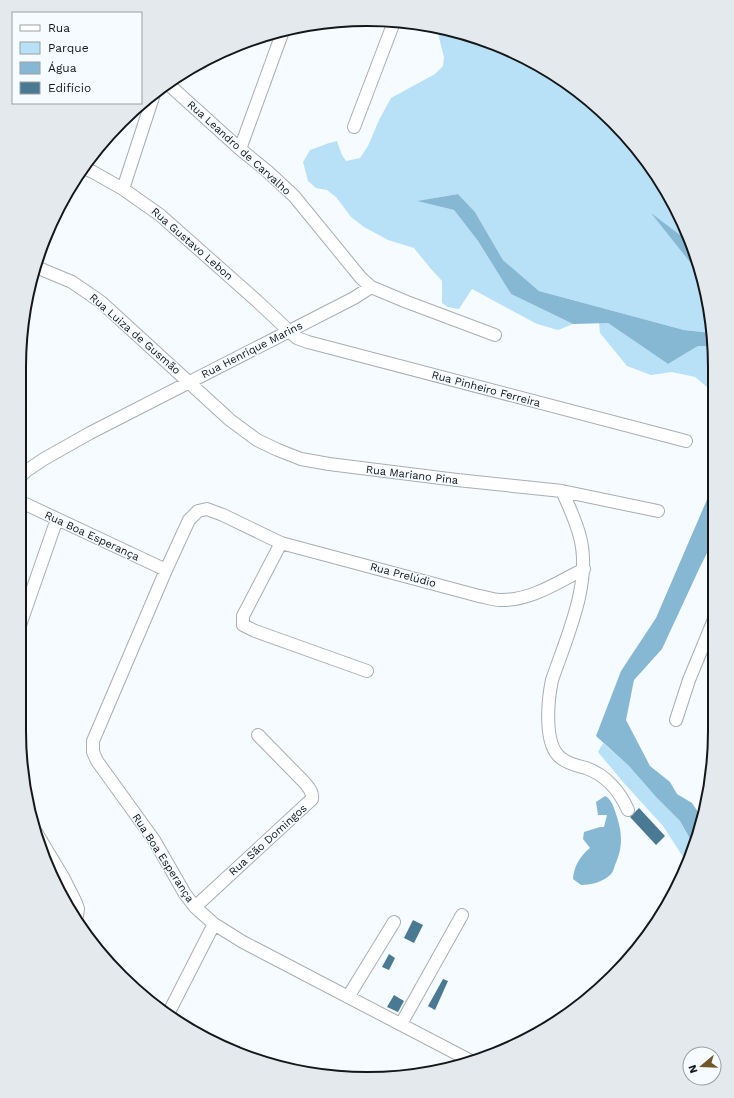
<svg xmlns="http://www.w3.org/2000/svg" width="734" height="1098" viewBox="0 0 734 1098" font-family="'Work Sans',sans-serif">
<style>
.green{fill:#b8e1f8}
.water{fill:#86b8d3}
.building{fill:#4a7a93}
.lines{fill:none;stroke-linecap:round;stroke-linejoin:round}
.street-casing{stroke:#a8aeb2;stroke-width:14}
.street{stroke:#fff;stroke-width:12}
.labels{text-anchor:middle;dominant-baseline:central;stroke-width:3;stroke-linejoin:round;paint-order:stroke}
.street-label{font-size:11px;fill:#141617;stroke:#f5fbff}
.rim{fill:none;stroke:#141617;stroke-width:2}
</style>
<rect width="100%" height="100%" fill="#f5fbff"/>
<path class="green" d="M436 26 500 45 560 78 613 121 656 173 688 234 692 244 653 215 693 266 703 281 708 299 712 333 684 330 539 291 503 260 475 212 458 194 418 201 454 210 478 241 511 294 573 324 558 330 537 324 472 289 459 309 448 307 442 303V281L431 269 414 248 388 240 364 227 351 217 336 197 327 190 316 188 308 181 303 162 310 150 329 143 337 141 342 155 346 161 360 158 368 146 379 120 391 98 435 74 443 66 444 57Z
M599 323H608L668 364 698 346H713L715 367V422L709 419 713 392 695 377 672 372 651 375 627 366 600 333Z
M603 743 629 766 656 797 680 821 693 844 687 863 663 826 623 782 598 752Z"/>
<path class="water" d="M458 194 475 212 503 260 539 291 684 330 712 333 713 346H698L668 364 608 323 573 324 511 294 478 241 454 210 417 201Z
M651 213 692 244 703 281 693 266Z
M715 481V537L700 567 662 649 634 680 626 720 650 766 670 782 677 794 692 803 702 818 693 844 680 821 656 797 629 766 596 736 621 671 656 618Z
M605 796C611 799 613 805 615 811 622 831 624 845 615 865 614 868 613 873 610 875 603 882 590 885 581 885L573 879C574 866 580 856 590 848L583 839 584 832 600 827H604L607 815H598L596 802Z"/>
<path class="building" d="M639 808 665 836 656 845 630 817Z
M413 920 423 925 414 943 404 938Z
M389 954 395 958 389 970 382 967Z
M443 979 448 981 435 1010 428 1006Z
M394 995 404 1001 398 1012 387 1007Z"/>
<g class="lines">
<g class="street-casing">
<path id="street" d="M167 83 240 149 267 171 294 196 361 278 371 287 407 302 495 335
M354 127 394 22
M240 149 283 31
M86 169 93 172 123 189 160 215 257 301 289 331 297 338 308 342 686 441
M123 189 154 94
M36 267 72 282 101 302 230 420 257 440 278 450 301 459 329 464 457 480 562 491 658 511
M19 478 26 471 44 459 90 433 354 298 371 287
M562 491C569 506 576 521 580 537 592 583 567 636 552 680 548 699 543 745 561 758 568 764 578 766 586 768 606 775 620 792 628 810
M19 501 166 570
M281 543 243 616V625L255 631 367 671
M19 628 57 519
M676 720 689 680 715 617
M36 832 63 877 76 903 78 909 76 922
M195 907 312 799C313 792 309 788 305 783L258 735
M348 997 394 922
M168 1014 214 924
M401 1024 462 915
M469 1060 243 942 214 924 195 907 185 894 154 840 97 761 93 752V741L166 570 189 520 198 511 207 509 223 515 281 543 479 596C486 597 493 600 500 600 531 601 558 582 584 569"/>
</g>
<use href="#street" class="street"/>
</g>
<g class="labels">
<g class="street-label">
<text transform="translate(239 148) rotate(42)">Rua Leandro de Carvalho</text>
<text transform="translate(192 244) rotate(41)">Rua Gustavo Lebon</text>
<text transform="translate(135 334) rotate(41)">Rua Luiza de Gusmão</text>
<text transform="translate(252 350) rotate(-27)">Rua Henrique Marins</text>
<text transform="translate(486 389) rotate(15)">Rua Pinheiro Ferreira</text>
<text transform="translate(412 475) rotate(7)">Rua Mariano Pina</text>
<text transform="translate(92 536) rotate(25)">Rua Boa Esperança</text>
<text transform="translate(403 575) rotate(15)">Rua Prelúdio</text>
<text transform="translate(268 840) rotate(-42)">Rua São Domingos</text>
<text transform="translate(163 858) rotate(57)">Rua Boa Esperança</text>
</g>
</g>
<path d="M0 0H734V1098H0ZM367 26H367A341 341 0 0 1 708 367V731A341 341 0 0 1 367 1072H367A341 341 0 0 1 26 731V367A341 341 0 0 1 367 26Z" fill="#e3e9ec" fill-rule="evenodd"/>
<path class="rim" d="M367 26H367A341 341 0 0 1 708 367V731A341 341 0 0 1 367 1072H367A341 341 0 0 1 26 731V367A341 341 0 0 1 367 26Z"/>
<rect x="12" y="12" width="130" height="92" fill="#f5fbff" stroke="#9b9fa2"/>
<rect x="20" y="25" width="20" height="6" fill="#ffffff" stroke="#9b9fa2"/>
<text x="48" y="32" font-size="12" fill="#141617">Rua</text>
<rect x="20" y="42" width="20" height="12" fill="#b8e1f8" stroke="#9b9fa2"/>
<text x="48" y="52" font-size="12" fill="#141617">Parque</text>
<rect x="20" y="62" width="20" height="12" fill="#86b8d3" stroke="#9b9fa2"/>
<text x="48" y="72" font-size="12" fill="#141617">Água</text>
<rect x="20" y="82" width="20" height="12" fill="#4a7a93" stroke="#9b9fa2"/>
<text x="48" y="92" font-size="12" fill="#141617">Edifício</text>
<g transform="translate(702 1066) rotate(251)"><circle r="19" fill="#f5fbff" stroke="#9b9fa2"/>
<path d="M0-3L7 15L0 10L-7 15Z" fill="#6f5728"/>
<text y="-6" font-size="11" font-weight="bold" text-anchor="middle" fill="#141617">N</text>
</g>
</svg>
